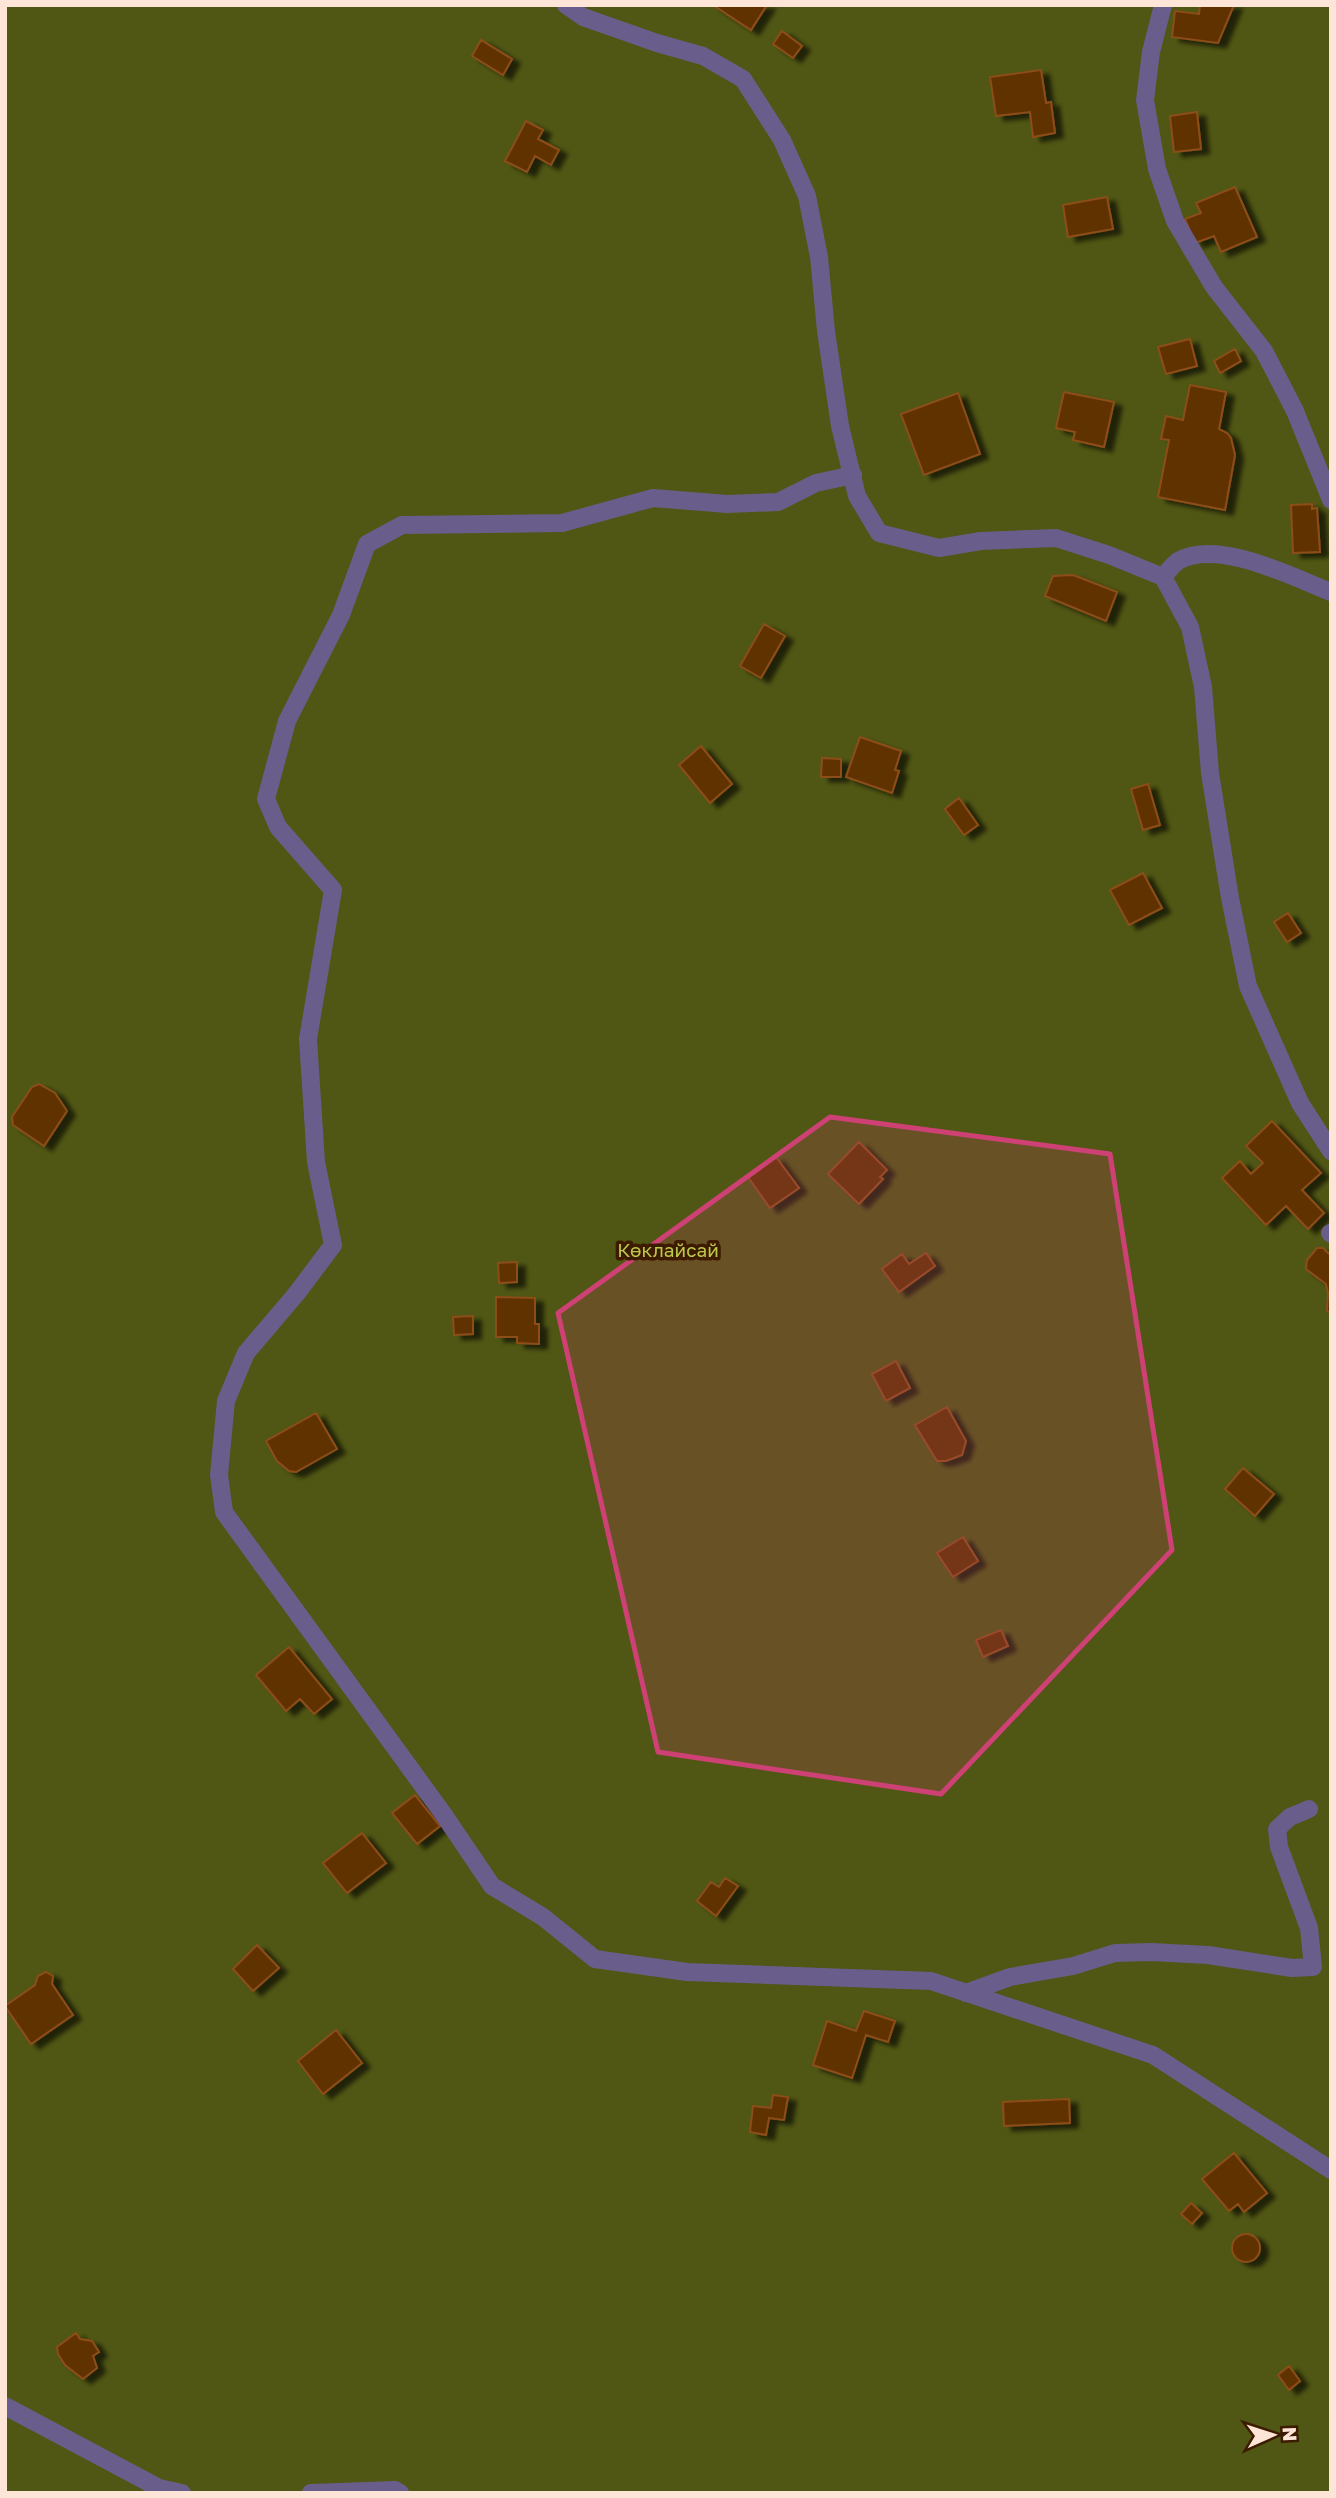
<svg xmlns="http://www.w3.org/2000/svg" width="1336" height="2498" viewBox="0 0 1336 2498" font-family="'Golos Text',sans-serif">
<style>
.green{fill:#505613}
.building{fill:#603006;stroke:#8d4d19;stroke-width:2;filter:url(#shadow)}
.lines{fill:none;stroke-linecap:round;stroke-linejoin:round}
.service{stroke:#695e8b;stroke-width:18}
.minor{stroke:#695e8b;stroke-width:18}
.marked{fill:#ce4174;fill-opacity:0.2;stroke:#ce4174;stroke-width:5;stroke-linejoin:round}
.labels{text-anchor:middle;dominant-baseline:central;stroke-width:7;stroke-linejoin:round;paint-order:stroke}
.park-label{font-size:19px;fill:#bcc84b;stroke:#3c1b01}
</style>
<defs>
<filter id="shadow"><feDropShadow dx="8" dy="4.5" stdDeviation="2" flood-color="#0009"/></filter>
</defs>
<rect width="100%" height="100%" fill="#47250a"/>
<path class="green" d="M5 5H1331V2493H5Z"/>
<path class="building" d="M713 5H767L751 30Z
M1200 5H1234L1218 43 1172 37 1175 11 1199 14Z
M782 31 802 46 793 58 773 44Z
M481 40 512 59 503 75 472 56Z
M1041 70 1046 103 1051 102 1055 133 1033 137 1030 112 996 116 990 77Z
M1197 112 1201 149 1174 152 1170 116Z
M526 121 543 130 538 139 559 150 551 165 535 156 527 172 505 161Z
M1235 187 1257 237 1221 252 1214 236 1195 243 1185 219 1201 213 1196 203Z
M1107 197 1113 229 1068 237 1063 205Z
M1190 339 1197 366 1166 374 1158 347Z
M1235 349 1241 361 1220 373 1214 361Z
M1190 385 1226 392 1219 429 1227 433 1231 438 1235 455 1225 510 1158 497 1169 440 1161 439 1166 416 1183 420Z
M1064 392 1114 402 1104 447 1073 440 1075 432 1056 428Z
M958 393 980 454 924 475 901 414Z
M1312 504V509L1317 508 1320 552 1293 553 1291 505Z
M1073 575 1117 592 1106 621 1045 596 1053 576Z
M764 624 785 636 761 678 740 666Z
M860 737 901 751 895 770 899 771 892 793 846 777Z
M701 746 732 784 710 803 679 765Z
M822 758 841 759V777H821Z
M1148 784 1160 825 1143 830 1131 789Z
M959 798 978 825 964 835 945 809Z
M1143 873 1162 908 1129 925 1110 890Z
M1288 913 1301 933 1287 942 1274 922Z
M39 1084 55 1093 67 1111 44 1146 13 1125 12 1117 32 1087Z
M1272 1121 1321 1173 1302 1190 1324 1213 1308 1229 1286 1206 1266 1225 1222 1178 1240 1161 1251 1174 1263 1163 1246 1146Z
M859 1142 887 1170 880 1177 883 1179 859 1204 828 1174Z
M776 1157 799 1188 770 1208 748 1177Z
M1317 1248H1323L1331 1256V1313L1327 1311 1328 1293 1326 1284 1306 1269 1307 1260Z
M926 1253 935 1266 899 1292 882 1269 902 1254 909 1264Z
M517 1262V1282L499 1283 498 1263Z
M496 1297 535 1298V1324H539V1344L517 1343V1337H496Z
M473 1316V1334L454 1335 453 1317Z
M896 1361 910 1388 886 1401 872 1374Z
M947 1407 966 1441 962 1455 946 1461H937L915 1425Z
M316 1413 337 1449 296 1472 289 1471 277 1461 266 1441Z
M1243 1468 1274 1494 1255 1516 1225 1489Z
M963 1537 978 1561 953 1577 937 1553Z
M1001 1630 1008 1646 983 1657 976 1640Z
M289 1647 332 1699 314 1714 300 1699 286 1711 256 1675Z
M415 1795 440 1826 417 1844 392 1813Z
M362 1833 386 1863 347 1893 323 1863Z
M725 1878 738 1886 716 1916 697 1901 711 1882 719 1887Z
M257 1945 279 1968 253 1991 233 1969Z
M46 1972 53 1976 52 1984 73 2015 31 2044 5 2006 35 1985 38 1976Z
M864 2011 895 2021 888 2042 866 2035 852 2078 813 2065 827 2021 856 2031Z
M336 2030 362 2063 323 2094 298 2061Z
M773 2095 788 2097 784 2120 769 2118 766 2135 750 2132 753 2106 771 2108Z
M1069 2099 1070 2123 1004 2126 1003 2102Z
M1234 2153 1267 2193 1244 2212 1238 2204 1229 2211 1202 2179Z
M1191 2203 1202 2213 1192 2224 1181 2214Z
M1232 2248a14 14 0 1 1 28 0a14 14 0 1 1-28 0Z
M76 2333 80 2339 92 2341 99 2352 93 2356 97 2368 83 2379 65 2365 58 2354 57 2347Z
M1289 2366 1300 2381 1289 2390 1278 2375Z"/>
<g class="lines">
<path class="service" d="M853 475 816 483 778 502 727 504 653 498 562 523 402 525 367 544 341 615 287 721 266 799 278 827 333 890 308 1039 316 1162 333 1245 297 1293 246 1353 226 1401 219 1475 224 1512 444 1815 492 1886 543 1917 595 1959 687 1972 931 1981 1153 2055 1331 2170
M966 1993 1010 1977 1073 1966 1115 1953 1151 1952 1208 1955 1292 1968 1313 1967 1309 1928 1279 1847 1277 1829 1290 1817 1309 1809"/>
<path class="minor" d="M566 5 583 17 657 43 703 56 743 79 782 140 807 196 819 257 826 331 840 426 857 496 879 533 939 548 981 541 1056 538 1109 555 1163 577 1190 627 1203 687 1210 773 1230 898 1248 986 1300 1103 1331 1151
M1163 5 1151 52 1145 100 1157 169 1175 221 1214 287 1264 351 1295 411 1331 500
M1163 577C1167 572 1173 565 1178 561 1218 538 1292 577 1331 592
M1330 1233 1331 1234
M5 2406 159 2488 182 2493
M311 2493 395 2490 400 2493"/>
</g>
<path class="marked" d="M830 1117 1110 1154 1172 1550 941 1794 658 1752 558 1313Z"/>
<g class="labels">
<g class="park-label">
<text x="668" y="1249">Көклайсай</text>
</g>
</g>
<rect width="1336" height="2498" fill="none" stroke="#fde6d7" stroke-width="14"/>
<g transform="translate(1273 2435) rotate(87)" stroke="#3c1b01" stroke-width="5" paint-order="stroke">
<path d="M0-5L12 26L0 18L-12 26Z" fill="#fde6d7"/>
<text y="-10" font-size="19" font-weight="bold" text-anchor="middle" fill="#fde6d7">N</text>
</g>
</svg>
